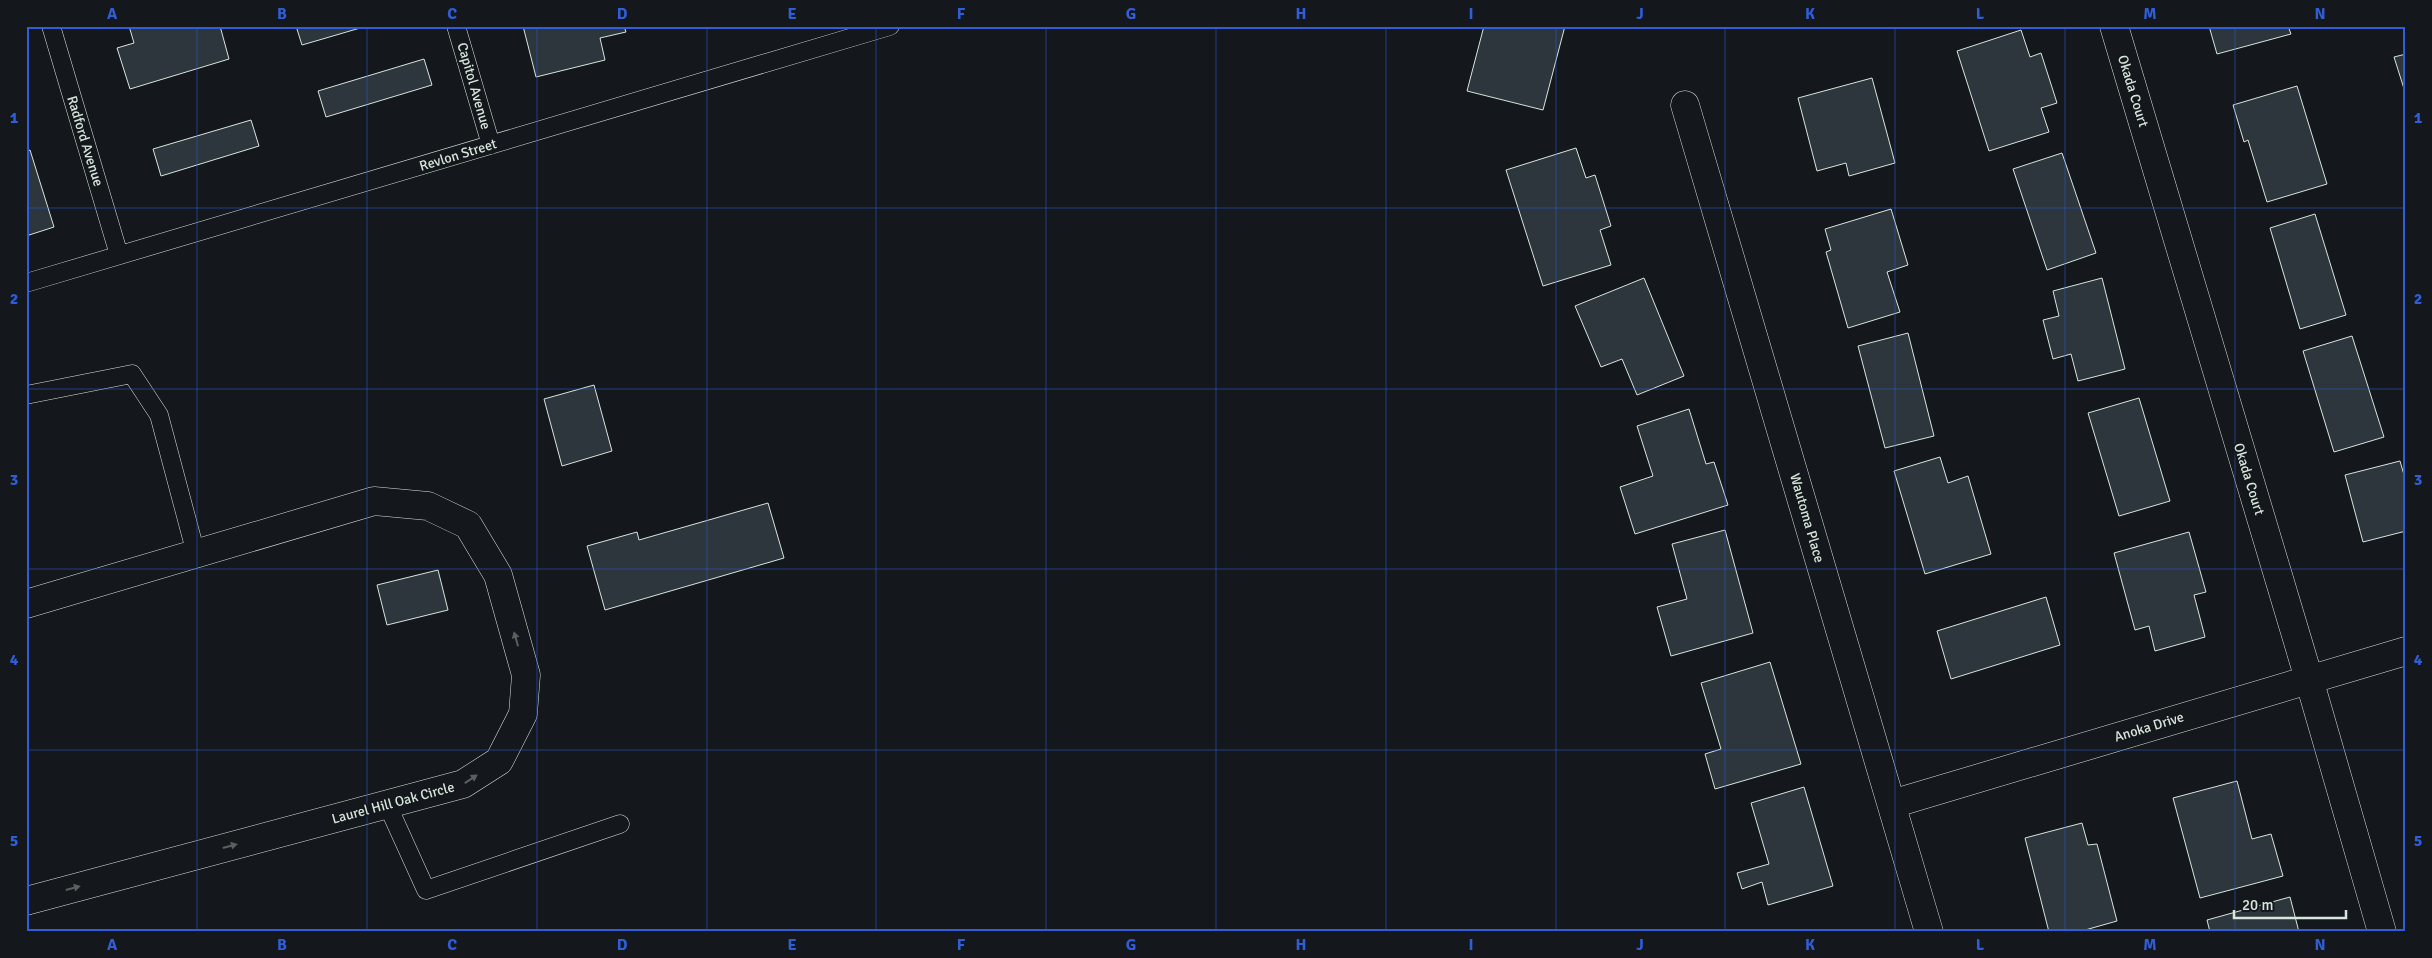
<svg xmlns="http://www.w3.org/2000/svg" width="2432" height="958" viewBox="0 0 2432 958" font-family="Signika,sans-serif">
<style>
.building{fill:#2c363c;stroke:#d8e6dc}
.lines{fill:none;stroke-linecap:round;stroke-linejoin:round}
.service-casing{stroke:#d8e6dc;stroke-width:19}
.minor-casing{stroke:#d8e6dc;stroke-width:29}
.service{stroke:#14181c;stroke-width:18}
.minor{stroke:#14181c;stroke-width:28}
.oneway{fill:#59605f}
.grid{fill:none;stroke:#305dd8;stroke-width:1;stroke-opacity:0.55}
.labels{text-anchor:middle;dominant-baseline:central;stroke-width:4;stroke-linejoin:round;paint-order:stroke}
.street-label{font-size:14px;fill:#d8e6dc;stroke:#14181c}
.neatline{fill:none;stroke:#305dd8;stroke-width:2}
.grid-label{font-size:16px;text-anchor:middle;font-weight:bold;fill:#305dd8}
</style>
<rect width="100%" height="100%" fill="#14181c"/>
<path class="building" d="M129 26H220L229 59 130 89 117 48 134 43Z
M296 26H367L302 45Z
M523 26H624L626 32 600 38 605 60 536 77Z
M1484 26H1565L1543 110 1467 91Z
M2209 26H2288L2291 34 2217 54Z
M2021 30 2030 57 2041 53 2057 103 2041 108 2049 132 1989 151 1957 51Z
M2406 54V95L2394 57Z
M424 59 432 85 326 117 318 91Z
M1872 78 1895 163 1849 176 1846 163 1817 171 1798 98Z
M2297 86 2327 184 2267 202 2248 140 2244 142 2233 105Z
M251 120 259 146 161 176 153 149Z
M1576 148 1586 178 1595 175 1611 226 1600 230 1611 265 1543 286 1506 170Z
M30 150 54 227 26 236V152Z
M2062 153 2096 253 2047 270 2013 169Z
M1891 209 1908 265 1887 272 1900 312 1848 328 1826 252 1831 250 1825 229Z
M2315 214 2346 315 2300 329 2270 228Z
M1644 278 1684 376 1637 395 1622 359 1601 367 1575 306Z
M2102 278 2125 369 2078 381 2071 354 2053 359 2043 320 2059 316 2053 291Z
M1908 333 1934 436 1885 448 1858 346Z
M2352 336 2384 437 2334 452 2303 351Z
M594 385 612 451 562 466 544 399Z
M2139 398 2170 501 2119 516 2088 413Z
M1689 409 1706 464 1714 462 1728 505 1635 534 1620 487 1653 476 1637 426Z
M1940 457 1948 483 1968 476 1991 554 1925 574 1894 471Z
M2400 461 2406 482V531L2363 542 2345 475Z
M768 503 784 558 605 610 587 546 637 532 639 540Z
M1725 530 1753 633 1671 656 1657 607 1687 599 1672 544Z
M2189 532 2206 592 2194 595 2205 637 2155 651 2149 626 2135 630 2114 553Z
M438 570 448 610 387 625 377 585Z
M2046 597 2060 645 1951 679 1937 631Z
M1770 662 1801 764 1715 789 1705 754 1721 749 1701 683Z
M2237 781 2252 839 2271 834 2283 876 2200 898 2173 798Z
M1804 787 1833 886 1768 905 1762 882 1742 889 1737 873 1769 864 1751 803Z
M2082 823 2088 845 2097 844 2117 921 2078 932H2049L2025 838Z
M2290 897 2299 932H2210L2207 920Z"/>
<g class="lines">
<g class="service-casing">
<path id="service" d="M51 26 119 255
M456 26 491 145
M26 283 890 26
M26 395 132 374 159 415 196 554
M387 804 426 890 620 824"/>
</g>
<g class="minor-casing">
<path id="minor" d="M2114 26 2309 679 2382 932
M1685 105 1929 932
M26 604 374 501 428 506 468 525 498 575 526 675 523 714 499 761 463 784 26 901
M1892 804 2406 651"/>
</g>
<use href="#service" class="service"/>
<use href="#minor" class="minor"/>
</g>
<defs><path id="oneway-solid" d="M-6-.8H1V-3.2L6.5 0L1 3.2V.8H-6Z" transform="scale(1.25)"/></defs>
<g class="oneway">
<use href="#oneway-solid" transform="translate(516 639) rotate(-106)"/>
<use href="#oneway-solid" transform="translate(471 779) rotate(-33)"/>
<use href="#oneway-solid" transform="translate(230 846) rotate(-15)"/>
<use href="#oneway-solid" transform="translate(73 888) rotate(-15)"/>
</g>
<path class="grid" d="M197 26V932M367 26V932M537 26V932M707 26V932M876 26V932M1046 26V932M1216 26V932M1386 26V932M1556 26V932M1725 26V932M1895 26V932M2065 26V932M2235 26V932M26 208H2406M26 389H2406M26 569H2406M26 750H2406"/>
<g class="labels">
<g class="street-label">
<text transform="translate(474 86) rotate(74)">Capitol Avenue</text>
<text transform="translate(2133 91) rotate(73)">Okada Court</text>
<text transform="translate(85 141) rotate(73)">Radford Avenue</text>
<text transform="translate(458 155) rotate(-17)">Revlon Street</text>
<text transform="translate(2249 479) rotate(73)">Okada Court</text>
<text transform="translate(1807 518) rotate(74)">Wautoma Place</text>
<text transform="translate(2149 727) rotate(-17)">Anoka Drive</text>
<text transform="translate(393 803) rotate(-15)">Laurel Hill Oak Circle</text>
</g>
</g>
<rect width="2432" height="958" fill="none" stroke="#14181c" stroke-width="55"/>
<path d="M2234 910v8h112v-8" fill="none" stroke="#d8e6dc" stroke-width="2.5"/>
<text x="2242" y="910" font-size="15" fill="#d8e6dc" stroke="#14181c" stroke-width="4" paint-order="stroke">20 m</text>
<rect x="28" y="28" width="2376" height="902" class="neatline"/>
<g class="grid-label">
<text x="112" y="19">A</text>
<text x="282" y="19">B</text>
<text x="452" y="19">C</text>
<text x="622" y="19">D</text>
<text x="792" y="19">E</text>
<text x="961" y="19">F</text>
<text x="1131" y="19">G</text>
<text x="1301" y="19">H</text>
<text x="1471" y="19">I</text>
<text x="1640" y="19">J</text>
<text x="1810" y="19">K</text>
<text x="1980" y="19">L</text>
<text x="2150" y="19">M</text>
<text x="2320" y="19">N</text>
<text x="14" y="123">1</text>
<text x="2418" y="123">1</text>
<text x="14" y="304">2</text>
<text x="2418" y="304">2</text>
<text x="14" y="485">3</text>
<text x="2418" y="485">3</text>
<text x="14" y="665">4</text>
<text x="2418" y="665">4</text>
<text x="14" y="846">5</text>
<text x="2418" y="846">5</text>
<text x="112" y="950">A</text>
<text x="282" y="950">B</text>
<text x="452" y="950">C</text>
<text x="622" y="950">D</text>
<text x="792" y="950">E</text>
<text x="961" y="950">F</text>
<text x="1131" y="950">G</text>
<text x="1301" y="950">H</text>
<text x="1471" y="950">I</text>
<text x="1640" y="950">J</text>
<text x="1810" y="950">K</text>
<text x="1980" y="950">L</text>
<text x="2150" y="950">M</text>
<text x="2320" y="950">N</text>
</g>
</svg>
